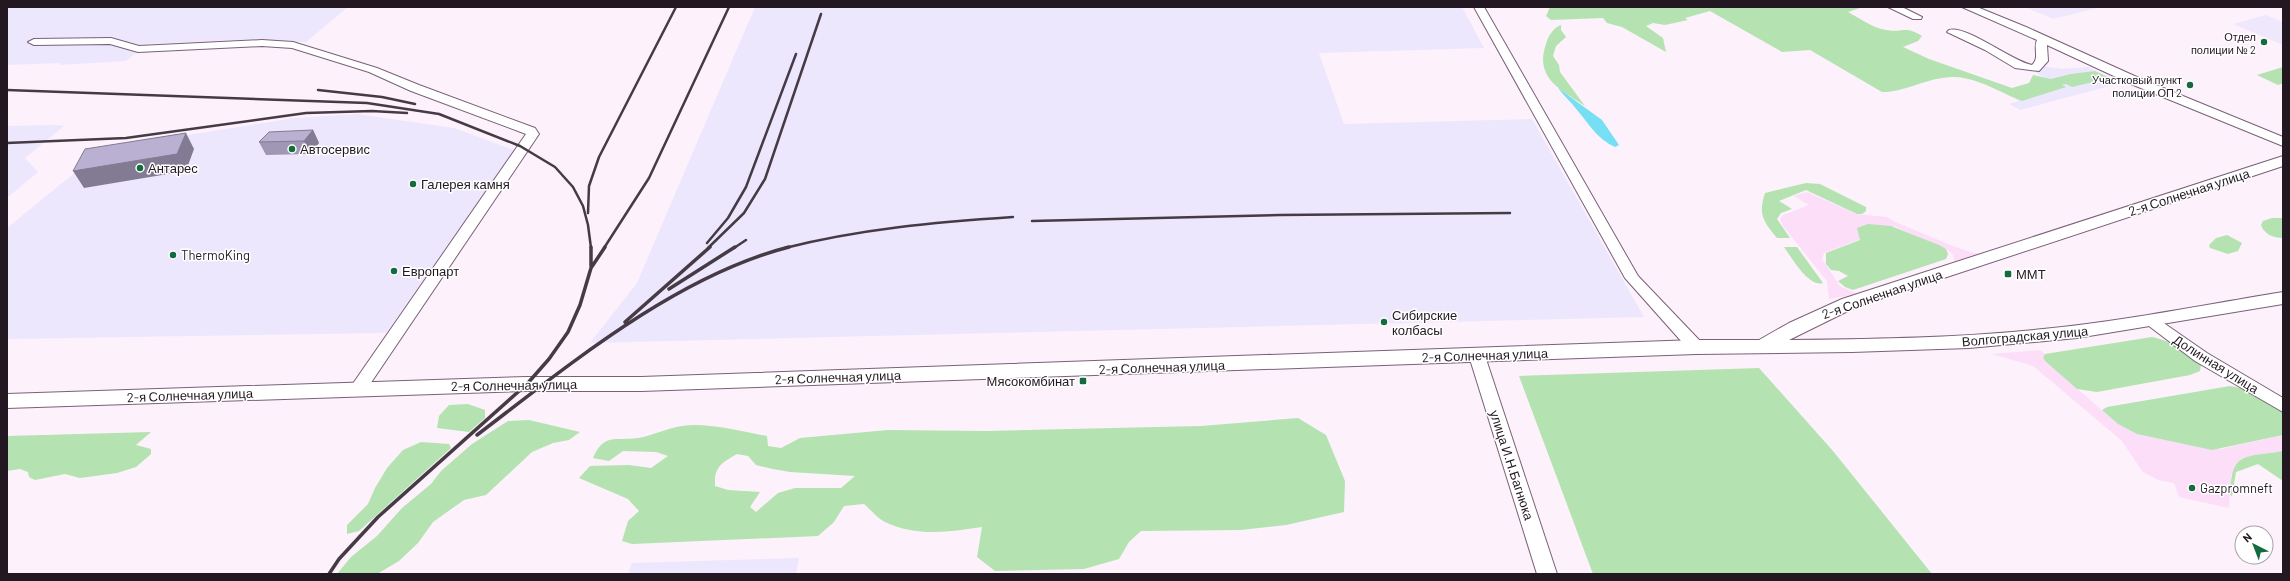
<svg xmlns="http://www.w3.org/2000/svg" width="2290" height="581" viewBox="0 0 2290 581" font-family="Barlow,sans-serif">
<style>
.built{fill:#fcdef9}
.industrial{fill:#ede7fd}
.education{fill:#efe7fc}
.green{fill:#b4e2b1;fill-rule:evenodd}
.water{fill:#77dff4}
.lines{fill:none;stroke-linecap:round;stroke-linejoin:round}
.minor-casing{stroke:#7a6078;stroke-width:2}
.major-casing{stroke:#7a6078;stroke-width:2}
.minor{fill:#fff;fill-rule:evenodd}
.major{fill:#fff;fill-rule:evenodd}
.rail-far1{stroke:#463b45;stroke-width:2.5}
.rail{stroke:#463b45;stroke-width:3.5}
.wall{fill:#a097b5}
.shaded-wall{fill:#827b93}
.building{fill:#bab0d2;stroke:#827b93}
.poi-dot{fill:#146c3e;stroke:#fff;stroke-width:1.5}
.labels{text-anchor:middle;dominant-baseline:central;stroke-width:3;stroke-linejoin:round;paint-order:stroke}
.far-poi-label{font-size:11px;fill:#231822;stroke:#fff;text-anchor:end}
.poi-label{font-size:13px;fill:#231822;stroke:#fff;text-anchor:start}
.street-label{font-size:13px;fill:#231822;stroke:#fff}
</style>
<rect width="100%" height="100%" fill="#fdf1fc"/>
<path class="built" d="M1807 192 1856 214 1887 217 1898 223 1953 246 1974 253H1985L1955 262 1953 255 1948 250 1894 226 1824 253 1822 259 1840 286 1857 294 1829 299 1827 281 1783 226 1780 219 1783 215 1809 205 1794 196Z
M2040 350 2045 354 2043 357 2045 361 2118 424 2137 434 2204 448 2221 449 2283 435V451L2242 458 2231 476 2229 508 2179 497 2174 483 2158 480 2143 472 2121 440 2033 366 1992 354Z"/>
<path class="industrial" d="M7 7H348L306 42H256L258 39 147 44 126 61 59 65 61 63 7 65Z
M755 7H1462L1484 48 1319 53 1344 124 1532 119 1644 317 590 343 637 283Z
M2042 66 2063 69 2088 67 2121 83 2020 110 2009 104 2062 87 2036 73Z
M357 114 454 128 514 150 386 333 7 339V228L105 148 295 118Z
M55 125 64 126 25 158 38 172 7 198V126Z
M799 558 796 574H628L632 563Z"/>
<path class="education" d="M2025 7H2102L2053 19Z
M2266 15 2283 22V45L2233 24Z"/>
<path class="green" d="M1550 7H1863L1848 12C1859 18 1873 28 1886 30 1902 33 1905 25 1922 36L1918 41 1903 47 1929 59 2012 88 2029 83 2033 75 2051 79 2071 74 2095 71 2110 78 2072 87 2066 84 2062 85 2066 87 2022 101C2001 93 1979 78 1955 77 1930 76 1907 92 1882 92L1810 50 1782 52 1710 11 1685 18 1688 20 1665 25 1653 23 1646 26 1663 38 1666 52 1622 27 1607 23 1603 18 1551 20 1546 16Z
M1561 25V30L1566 37 1556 46 1553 56 1559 65 1560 72 1585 106C1561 90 1534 78 1546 44 1548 36 1553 28 1561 25Z
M2283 67V83L2278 85 2257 75Z
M1806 183 1820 184 1866 207V211L1862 214H1857L1806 190 1779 201 1792 209 1781 213 1777 219 1790 238H1777C1763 221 1758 214 1765 193Z
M2272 218H2283V238C2273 238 2264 234 2261 225L2263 221Z
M1868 224 1891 226 1939 245 1946 249 1948 254 1946 259 1853 290 1845 287 1838 281 1848 276 1839 271 1831 270 1826 264V253L1860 240 1857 228Z
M2227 235 2242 243 2238 251 2228 254 2210 248 2209 245 2216 238Z
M1784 247H1797L1823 283C1809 288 1792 258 1784 247Z
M2152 337C2169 341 2191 350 2201 365L2200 371 2190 375 2097 392 2077 389 2045 361 2043 357 2045 354Z
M1759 368 1833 451 1932 574H1593L1519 376Z
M2230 386 2246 389 2283 410V435L2212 450 2137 434 2118 424 2102 410 2107 407Z
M468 404 485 410V418L469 432 437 428 439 416 449 405Z
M1298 418 1326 435 1345 481 1344 512 1286 525 1241 530 1141 531 1129 542 1119 559 1084 569 995 571 977 557 982 527C949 532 916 537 885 522 877 518 870 509 864 504L844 506 834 522 818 536 632 544 622 541 628 521 639 511 628 499 579 478 590 466 629 465 651 468 668 456 656 452 623 451 609 461 593 458C604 433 614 441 638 438 652 436 667 428 682 426 706 422 743 432 767 436L768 446 781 448 800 438 888 430 986 431 1201 426ZM737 454 748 456 756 465 773 469 790 472 855 476 841 488H795L778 493 756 512 750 507 760 492 728 490 715 486C714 467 721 463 737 454Z
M529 420 580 432 569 440 553 443 532 452 486 495 464 500 433 522 418 543 399 561 377 574H337L351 557 377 536 402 508 431 484 441 471 472 444 508 421Z
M151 432 136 445 151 449V454L136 467 117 473 80 478 65 474 35 480 29 477 28 472 20 469 7 471V436Z
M421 442 449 444 451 448 359 531 347 534V525L368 504 375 488 387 468 403 450Z
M2283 451V481L2258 464 2236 472 2232 496 2230 495C2232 450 2244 458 2283 451Z"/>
<path class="water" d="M1558 88 1602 120 1619 145 1615 147C1597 139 1589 124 1577 110 1571 102 1564 96 1558 88Z"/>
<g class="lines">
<g class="minor-casing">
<path id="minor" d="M1474 7H1484L1638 276 1702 343 1704 347 1702 351H1690L1625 278Z
M1888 7H1902L1922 17 1921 19H1913Z
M1962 7H1977L2026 27 2139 78 2283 137V146L2131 84 2047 45 2048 61 2039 71 2015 68 1985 50 1947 32 1949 30C1967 25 2011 61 2032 65 2040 58 2033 49 2037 40Z
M111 38 139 46 262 40 293 42 377 68 419 85 535 128 539 134 364 393 358 395 352 393 350 389 352 385 526 134 411 91 369 72 292 48 262 46 138 52 110 44 34 45 28 42 34 39Z
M2150 315 2155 317 2207 353 2283 398V412L2195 361 2145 323 2142 320 2145 317Z
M1477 351 1483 352 1485 356 1557 574H1537L1469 356 1471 352Z"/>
</g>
<g class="major-casing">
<path id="major" d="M2283 156V166L1856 307 1789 340C1874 339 1959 338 2043 329 2124 321 2203 305 2283 292V304L2077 338 1969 348 1852 352 1696 354 641 391H527L7 408V394L527 377H641L1696 340H1759L1789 323 1842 299Z"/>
</g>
<use href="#minor" class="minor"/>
<use href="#major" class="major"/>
<path class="rail-far1" d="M7 90 367 103 439 114 520 146 555 167 573 187 583 206 588 225 591 248
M318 90 382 97 415 104
M7 143 126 138 306 113 372 111 407 113
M588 213 589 186 599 157 676 7
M1032 221 1280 215 1510 213
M707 243 728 218 746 187 796 54
M604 248 649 178 729 7
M708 248 744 213 765 179 821 14
M734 248 746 240
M785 248C860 229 936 222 1013 217"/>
<path class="rail" d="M591 247V266
M669 289 735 247
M625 322 710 247
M477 435C569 365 676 276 789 247
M329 574 339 559 378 517 527 384 549 359 568 332 580 305 591 268 605 247"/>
</g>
<path class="wall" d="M313 130 319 143 310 154 266 155 259 142Z"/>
<path class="shaded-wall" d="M313 130 319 143 310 154 304 141Z
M186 133 194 149 186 171 84 188 73 171Z"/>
<path class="building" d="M313 130 304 141 259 142 269 132Z
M186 133 177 154 73 171 85 149Z"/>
<g class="poi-dot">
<circle cx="2264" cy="42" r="4"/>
<circle cx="2190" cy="85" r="4"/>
<circle cx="292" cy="149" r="4"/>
<circle cx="140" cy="168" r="4"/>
<circle cx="413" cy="184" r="4"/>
<circle cx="173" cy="255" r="4"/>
<circle cx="394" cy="271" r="4"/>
<rect x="2004" y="270" width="8" height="8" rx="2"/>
<circle cx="1384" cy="322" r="4"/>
<rect x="1079" y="377" width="8" height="8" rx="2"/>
<circle cx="2192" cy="488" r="4"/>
</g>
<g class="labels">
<g class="far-poi-label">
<text x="2256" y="36">Отдел<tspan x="2256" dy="13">полиции № 2</tspan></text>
<text x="2182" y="79">Участковый пункт<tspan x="2182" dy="13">полиции ОП 2</tspan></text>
</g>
<g class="poi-label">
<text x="300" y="149">Автосервис</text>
<text x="148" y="168">Антарес</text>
<text x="421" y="184">Галерея камня</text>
<text x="181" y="255">ThermoKing</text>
<text x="402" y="271">Европарт</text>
<text x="2016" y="274">ММТ</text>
<text x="1392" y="315">Сибирские<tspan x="1392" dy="15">колбасы</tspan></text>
<text x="1075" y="381" text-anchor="end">Мясокомбинат</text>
<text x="2200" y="488">Gazpromneft</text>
</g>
<g class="street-label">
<text transform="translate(2189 192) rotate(-18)">2-я Солнечная улица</text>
<text transform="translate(1882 294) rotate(-19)">2-я Солнечная улица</text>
<text transform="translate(2025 336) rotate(-5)">Волгоградская улица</text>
<text transform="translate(1485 355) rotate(-2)">2-я Солнечная улица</text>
<text transform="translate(2216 364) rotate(32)">Долинная улица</text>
<text transform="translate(1162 367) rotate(-2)">2-я Солнечная улица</text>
<text transform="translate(838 377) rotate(-2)">2-я Солнечная улица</text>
<text transform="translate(514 385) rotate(-1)">2-я Солнечная улица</text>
<text transform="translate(190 395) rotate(-2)">2-я Солнечная улица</text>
<text transform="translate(1512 465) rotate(72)">улица И.Н.Багнюка</text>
</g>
</g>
<rect width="2290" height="581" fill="none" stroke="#231822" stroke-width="16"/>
<g transform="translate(2254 545) rotate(318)"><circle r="19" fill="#ffffff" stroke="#a7a3a7"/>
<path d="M0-3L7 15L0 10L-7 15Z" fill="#146c3e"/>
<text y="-6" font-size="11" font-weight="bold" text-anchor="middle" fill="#231822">N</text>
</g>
</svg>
